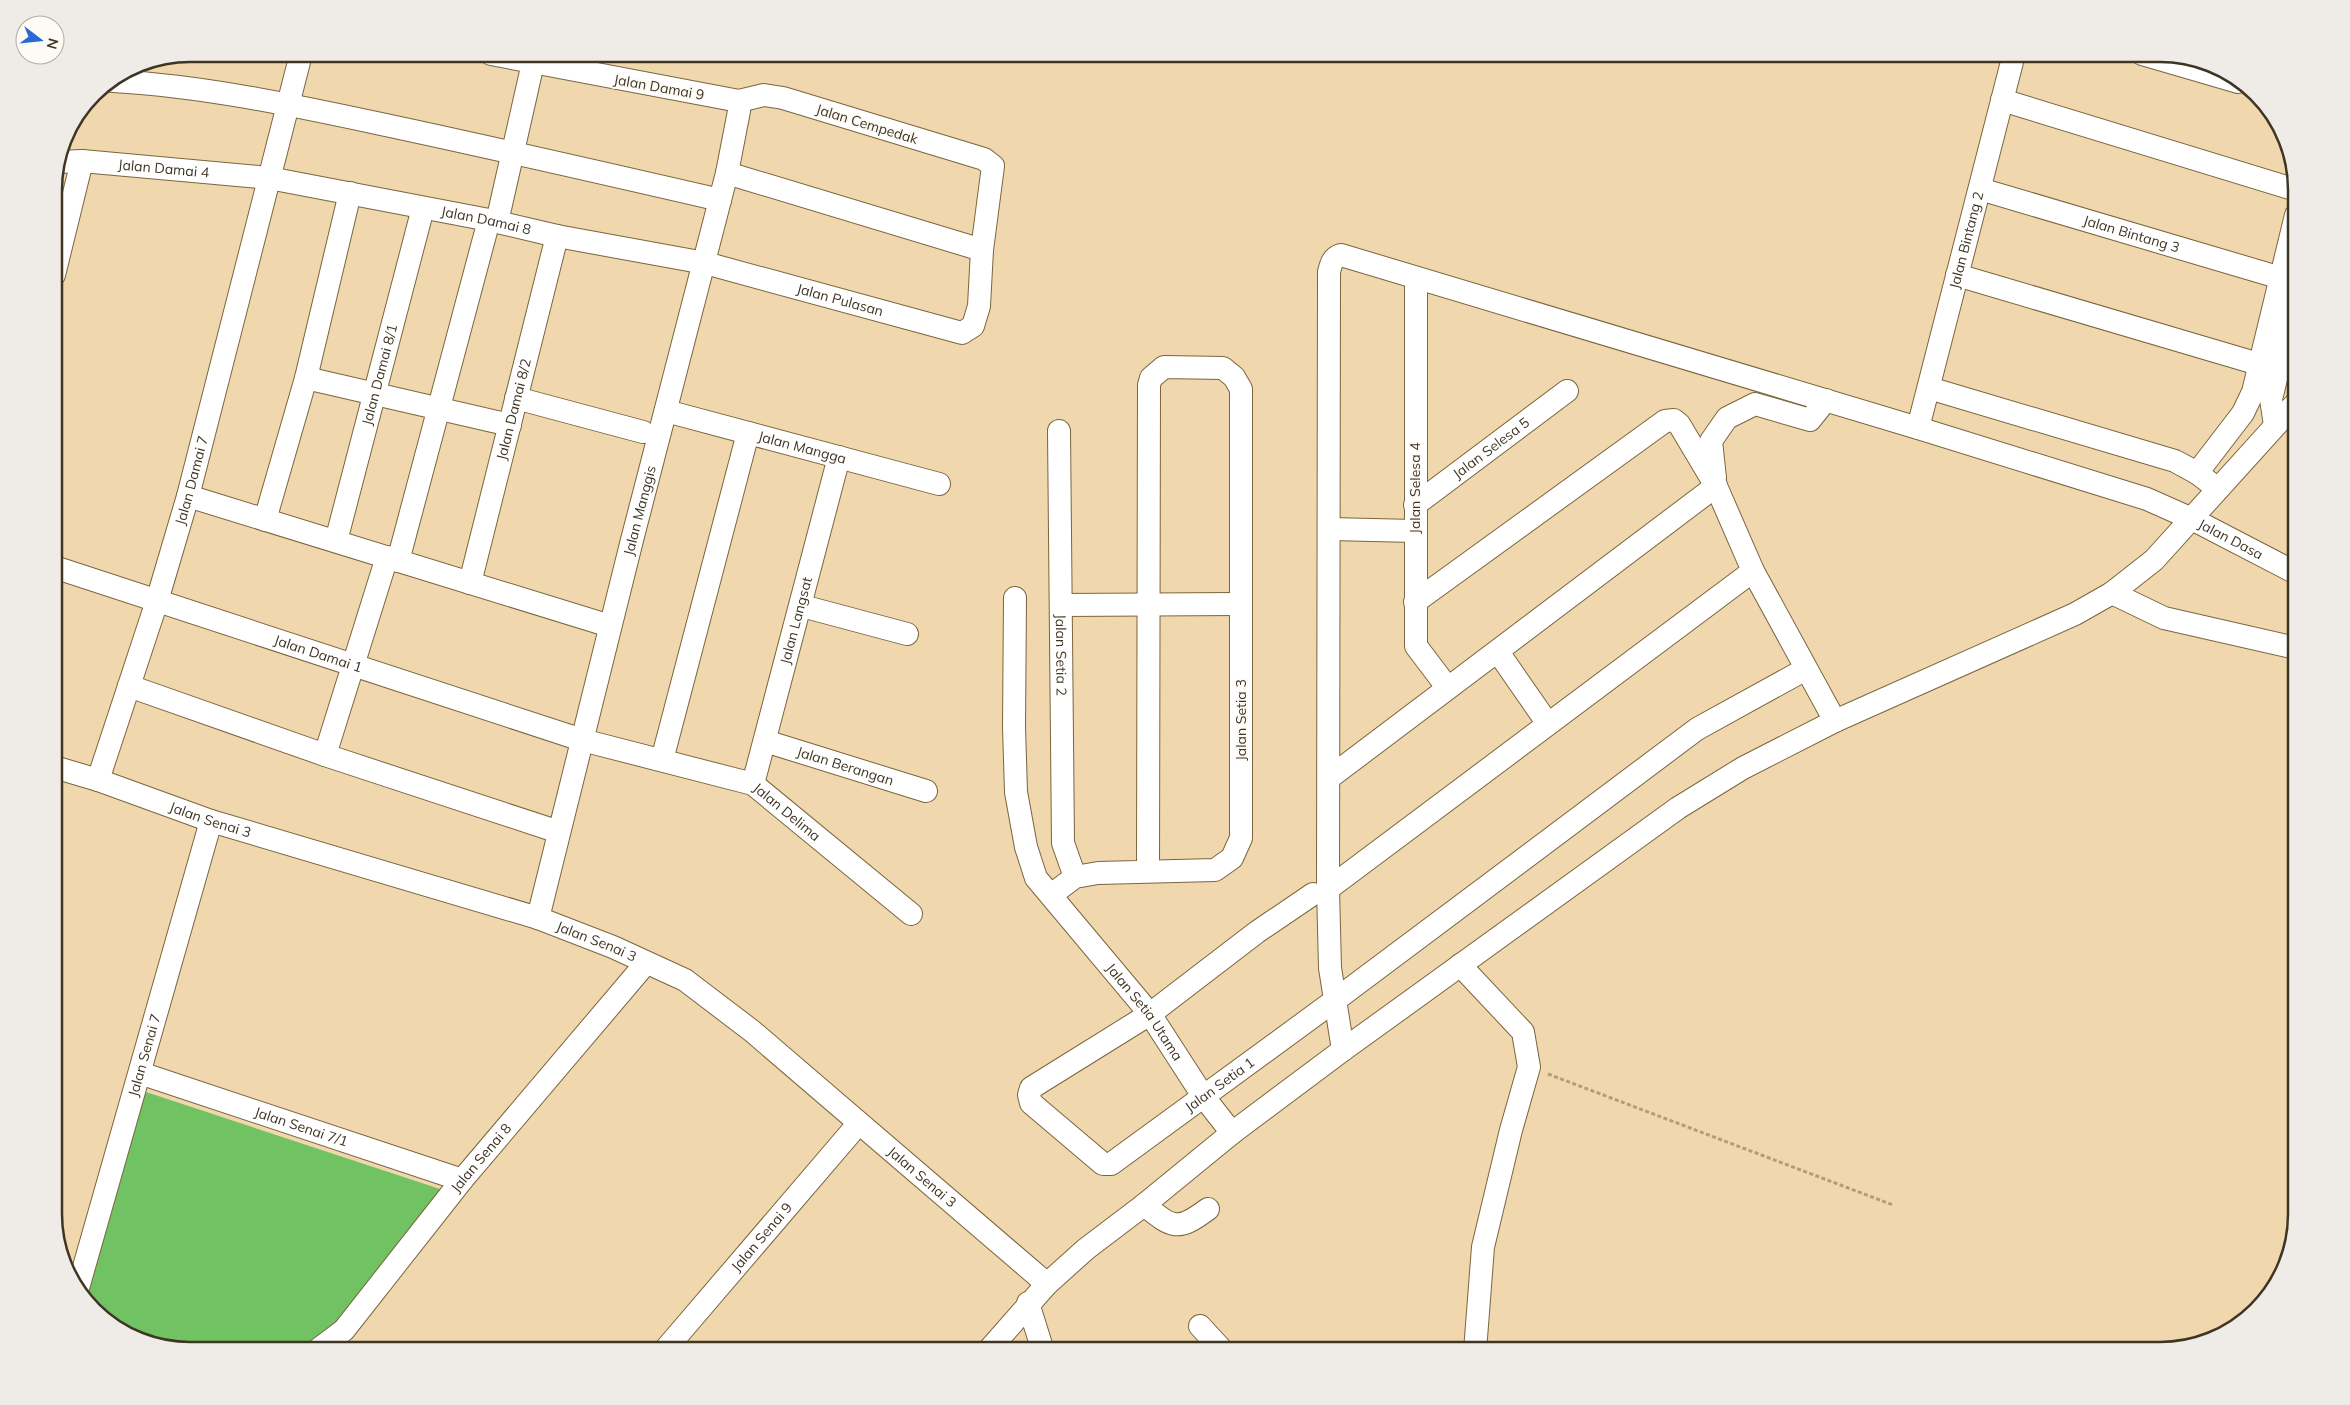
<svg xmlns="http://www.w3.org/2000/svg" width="2350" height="1405" viewBox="0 0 2350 1405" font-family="Mulish,sans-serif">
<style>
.park{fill:#71c262}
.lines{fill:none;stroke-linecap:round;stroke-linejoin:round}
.minor-casing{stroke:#7b653e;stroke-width:24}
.path{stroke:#b19d7c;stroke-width:3;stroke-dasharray:4 2.5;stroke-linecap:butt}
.minor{stroke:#fff;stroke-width:22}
.labels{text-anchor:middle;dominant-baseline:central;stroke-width:4;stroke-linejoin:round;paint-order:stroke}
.street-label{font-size:14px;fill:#3f3524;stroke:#fefbf7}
.rim{fill:none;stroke:#3f3524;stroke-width:2.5}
</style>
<rect width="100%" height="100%" fill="#f0d7ad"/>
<path class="park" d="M143 1091 440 1189 447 1192 333 1328 299 1351H190L122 1333 85 1296Z"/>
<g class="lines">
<g class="minor-casing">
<g id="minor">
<path d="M2142 54 2238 82"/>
<path d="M113 81C203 86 292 105 381 124 494 148 607 174 720 200"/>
<path d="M2002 100 2296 190"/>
<path id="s1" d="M59 162 82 161 269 178 489 220 557 236 705 263 962 333 973 326 979 306 982 250 993 166 984 159 783 98 764 95 739 101 491 54"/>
<path d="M727 173 982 250"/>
<path id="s2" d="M1980 189 2281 278"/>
<path d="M497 222 533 63"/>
<path d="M54 275 82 161"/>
<path d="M1957 275 2262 365"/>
<path d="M1416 278V646L1447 687"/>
<path d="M306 378 510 425"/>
<path d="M1929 388 2175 461 2197 473 2218 489"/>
<path d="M516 398 643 432"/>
<path id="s3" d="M666 411 939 484"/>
<path d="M2275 425 2271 399 2296 298"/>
<path id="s4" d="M1918 428 2014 54"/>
<path id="s5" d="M1059 431 1063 843 1075 877"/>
<path d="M2197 473 2243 413 2253 392 2296 215"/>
<path d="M1715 478 1711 441 1727 418 1755 404 1810 420 1826 400"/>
<path d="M188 496 610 626"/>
<path id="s6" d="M1415 505 1567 391"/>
<path d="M265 520 306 378 350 193"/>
<path d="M1330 529 1415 531"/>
<path id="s7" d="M336 541 423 208"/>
<path d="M398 561 489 220"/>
<path id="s8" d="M54 567 582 740 753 784 911 914"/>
<path id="s9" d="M470 583 557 236"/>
<path d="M2112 593 2164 618 2296 648"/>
<path id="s10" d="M1015 598 1014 727 1016 792 1026 847 1036 878 1150 1014 1203 1096 1232 1133"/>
<path d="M1415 602 1665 421 1674 420 1679 424 1716 486 1753 571 1835 721"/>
<path d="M1061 605 1240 604"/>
<path d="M802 606 907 634"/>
<path d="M1498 652 1548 724"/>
<path d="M129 686 325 755 559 832"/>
<path id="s11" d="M765 741 926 791"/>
<path d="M325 755 387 557"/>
<path d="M662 760 748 433"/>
<path id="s12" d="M54 767 98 780 211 821 538 918 613 947 685 980 752 1031 1047 1284"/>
<path d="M1329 778 1716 486"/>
<path id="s13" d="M98 780 157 601 188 496 301 54"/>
<path id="s14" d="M753 784 839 457"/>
<path d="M1328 889 1753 571"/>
<path id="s15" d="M1313 894 1257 932 1150 1014 1031 1088 1029 1095 1031 1103 1103 1164H1111L1334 1001 1697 729 1806 669"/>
<path d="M1051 895 1075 877 1098 873 1215 870 1232 858 1241 838V389L1234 377 1223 368 1164 367 1151 378 1149 385 1148 871"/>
<path id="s16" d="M538 918 632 540 727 173 739 111V101"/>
<path d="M1460 965 1523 1032 1529 1067 1511 1130 1483 1247 1475 1351"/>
<path id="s17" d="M1343 1050 1330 968 1328 889 1329 272C1331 264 1332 258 1341 255L1918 428 2147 499 2192 519 2296 573"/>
<path id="s18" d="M140 1073 462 1180"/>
<path d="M1144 1205C1173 1228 1177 1232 1208 1209"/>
<path id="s19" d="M78 1288 211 821"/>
<path d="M1028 1303 1043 1351"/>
<path d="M1200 1326 1223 1351"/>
<path id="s20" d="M316 1351 344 1330 462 1180 646 963"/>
<path id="s21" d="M664 1351 859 1123"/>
<path d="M988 1351 1047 1284 1086 1249 1144 1205 1232 1133 1343 1050 1678 808 1743 768 1835 721 2075 614 2112 593 2154 560 2296 403"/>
</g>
</g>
<path class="path" d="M1548 1074 1893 1205"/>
<use href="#minor" class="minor"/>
</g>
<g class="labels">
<g class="street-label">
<text transform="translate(659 87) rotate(10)">Jalan Damai 9</text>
<text transform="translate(867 124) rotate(17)">Jalan Cempedak</text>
<text stroke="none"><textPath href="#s1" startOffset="105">Jalan Damai 4</textPath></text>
<text stroke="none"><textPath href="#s1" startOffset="432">Jalan Damai 8</textPath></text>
<text stroke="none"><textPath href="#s2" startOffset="158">Jalan Bintang 3</textPath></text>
<text stroke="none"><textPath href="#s4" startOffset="194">Jalan Bintang 2</textPath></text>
<text stroke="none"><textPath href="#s1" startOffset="795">Jalan Pulasan</textPath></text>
<text stroke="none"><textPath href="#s7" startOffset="172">Jalan Damai 8/1</textPath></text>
<text stroke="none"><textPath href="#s9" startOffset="179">Jalan Damai 8/2</textPath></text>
<text stroke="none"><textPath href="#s3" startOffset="141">Jalan Mangga</textPath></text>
<text stroke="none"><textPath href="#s6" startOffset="95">Jalan Selesa 5</textPath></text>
<text stroke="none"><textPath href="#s13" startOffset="314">Jalan Damai 7</textPath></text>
<text transform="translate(1415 488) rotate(-90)">Jalan Selesa 4</text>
<text stroke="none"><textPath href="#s16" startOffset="420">Jalan Manggis</textPath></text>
<text stroke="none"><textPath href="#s17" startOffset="1736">Jalan Dasa</textPath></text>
<text stroke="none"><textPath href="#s14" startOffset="169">Jalan Langsat</textPath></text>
<text stroke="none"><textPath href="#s8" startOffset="278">Jalan Damai 1</textPath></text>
<text stroke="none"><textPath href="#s5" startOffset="224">Jalan Setia 2</textPath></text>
<text transform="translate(1241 720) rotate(-90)">Jalan Setia 3</text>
<text stroke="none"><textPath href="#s11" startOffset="84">Jalan Berangan</textPath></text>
<text stroke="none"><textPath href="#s8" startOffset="776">Jalan Delima</textPath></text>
<text stroke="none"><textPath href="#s12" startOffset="165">Jalan Senai 3</textPath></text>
<text stroke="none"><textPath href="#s12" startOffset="570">Jalan Senai 3</textPath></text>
<text stroke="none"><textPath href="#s10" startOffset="455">Jalan Setia Utama</textPath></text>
<text stroke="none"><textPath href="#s19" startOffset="242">Jalan Senai 7</textPath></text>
<text stroke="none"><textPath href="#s15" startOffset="595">Jalan Setia 1</textPath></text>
<text stroke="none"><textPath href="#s18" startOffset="170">Jalan Senai 7/1</textPath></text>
<text stroke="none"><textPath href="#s20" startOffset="255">Jalan Senai 8</textPath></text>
<text stroke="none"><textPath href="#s12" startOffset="975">Jalan Senai 3</textPath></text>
<text stroke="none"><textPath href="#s21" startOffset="150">Jalan Senai 9</textPath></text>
</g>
</g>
<path d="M0 0H2350V1405H0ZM190 62H2160A128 128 0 0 1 2288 190V1214A128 128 0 0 1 2160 1342H190A128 128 0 0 1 62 1214V190A128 128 0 0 1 190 62Z" fill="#efebe6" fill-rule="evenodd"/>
<path class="rim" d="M190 62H2160A128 128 0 0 1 2288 190V1214A128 128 0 0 1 2160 1342H190A128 128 0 0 1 62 1214V190A128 128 0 0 1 190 62Z"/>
<g transform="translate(40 40) rotate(106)"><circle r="24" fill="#fefbf7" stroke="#b2aca3"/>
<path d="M0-4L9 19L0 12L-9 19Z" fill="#2969d6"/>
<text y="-8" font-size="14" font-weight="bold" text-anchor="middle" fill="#3f3524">N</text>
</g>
</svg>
